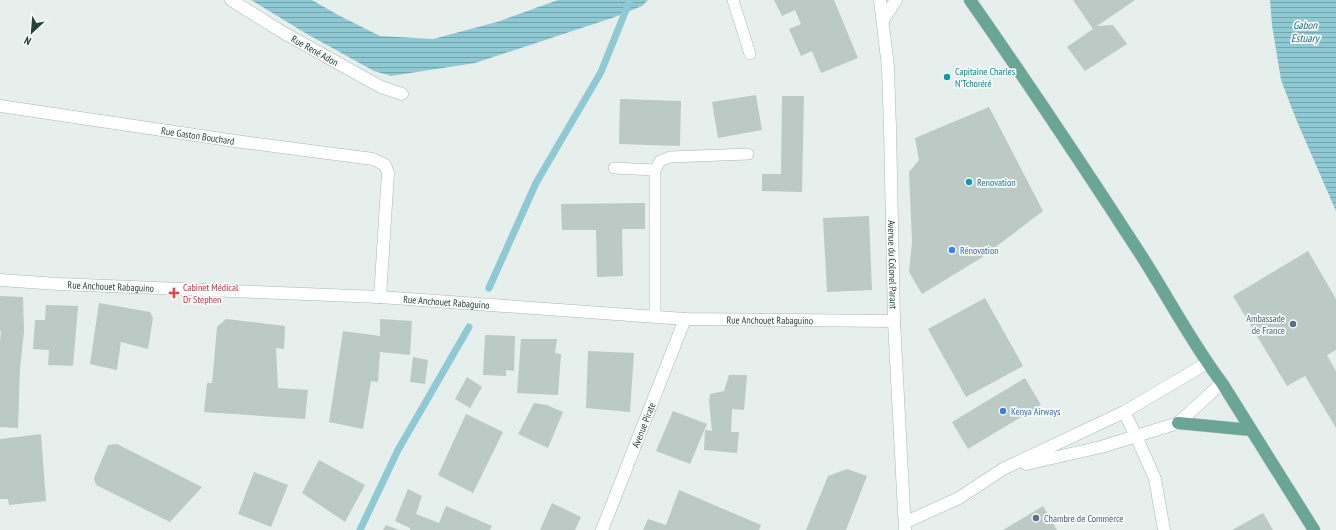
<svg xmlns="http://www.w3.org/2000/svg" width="1336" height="530" viewBox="0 0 1336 530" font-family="'PT Sans Narrow',sans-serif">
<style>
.water{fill:url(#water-rules)}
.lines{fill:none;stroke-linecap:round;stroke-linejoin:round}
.stream{stroke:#8ec9d4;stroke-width:7}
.building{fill:#bbcac4}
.lane-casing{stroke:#a8b8b2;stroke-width:12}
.street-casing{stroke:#a8b8b2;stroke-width:13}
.secondary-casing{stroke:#a4bbb3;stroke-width:13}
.primary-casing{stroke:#c2cac8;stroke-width:13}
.lane{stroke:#fff;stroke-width:11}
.street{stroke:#fff;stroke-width:12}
.secondary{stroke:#fff;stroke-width:12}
.primary{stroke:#6aa596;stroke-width:12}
.culture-dot{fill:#0f9aa8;stroke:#f7fbf9;stroke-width:1.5}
.shop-dot{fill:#3f7fe0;stroke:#f7fbf9;stroke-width:1.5}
.health-dot{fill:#e0444e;stroke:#f7fbf9;stroke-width:1.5}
.service-dot{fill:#5c6f8a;stroke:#f7fbf9;stroke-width:1.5}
.labels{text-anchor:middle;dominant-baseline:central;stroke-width:3.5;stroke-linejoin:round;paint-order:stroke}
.street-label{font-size:10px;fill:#24423a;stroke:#f7fbf9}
.culture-label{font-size:10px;fill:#0d838f;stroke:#f7fbf9;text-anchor:start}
.shop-label{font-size:10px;fill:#366cbe;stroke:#f7fbf9;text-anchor:start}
.health-label{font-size:10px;fill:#be3a42;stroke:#f7fbf9;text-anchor:start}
.service-label{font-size:10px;fill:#4e5e75;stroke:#f7fbf9;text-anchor:end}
.water-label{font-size:11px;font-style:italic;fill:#1c6f80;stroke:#f7fbf9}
</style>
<defs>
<pattern id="water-rules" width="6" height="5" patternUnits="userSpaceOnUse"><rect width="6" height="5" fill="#8ec9d4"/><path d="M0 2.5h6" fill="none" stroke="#74a5ad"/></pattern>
</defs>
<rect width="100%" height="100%" fill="#e6efeb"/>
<path class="water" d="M251 0H312L338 15 380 36 433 39 497 22 558 0H648L642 6 615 17 475 63 391 76 374 71 307 34Z
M1270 0H1336V211L1296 119 1281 80 1272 25Z"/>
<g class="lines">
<path class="stream" d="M489 288 536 183 601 72 630 0
M360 530 398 450 469 327"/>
</g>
<path class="building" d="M774 0H834L858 58 821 73 812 51 801 56 789 29 801 24 795 10 782 16Z
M1073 0H1135L1097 26 1113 25 1127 44 1085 71 1067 47 1093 29Z
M756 95 762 130 718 138 712 102Z
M782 96H804L802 192 762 191V174H781Z
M620 99 681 101 680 146 619 144Z
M989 107 1043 211 981 258 922 294 909 272 912 242 909 172 919 160 915 138Z
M645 203V229H622L623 276 597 277 596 230H562L561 204Z
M869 216 872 290 827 292 823 218Z
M1308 251 1336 299V350L1327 355 1336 371V428L1305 376 1287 386 1233 296Z
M0 296 23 297 24 332 20 368 18 428 0 427V342L1 331H0Z
M985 298 1023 366 966 397 928 329Z
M99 303 150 312 153 318 148 349 121 342 117 370 90 364Z
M46 305 78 306 73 366 48 365 49 350 33 349 35 320H45Z
M226 319 285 326 284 349 276 348 278 388 308 390 305 419 204 412 207 383H212L217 327Z
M380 319 412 321 410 355 380 352 378 382 371 381 363 429 329 422 343 331 380 336Z
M485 335 515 336 514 371 506 370V376L483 375Z
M521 339H557L555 353 561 354 558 395 517 393Z
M588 351 634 353 630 412 586 408Z
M413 357 428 360 425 384 410 382Z
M729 375H747L744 410 732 409 731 432H739L737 453 704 450 705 430 712 431 709 401 710 394 724 391Z
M467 377 482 387 470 408 455 399Z
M1025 378 1041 405 968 449 952 422Z
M534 403 547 405 563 412 548 448 518 434Z
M673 411 707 424 690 464 656 451Z
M466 414 503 432 473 493 438 475Z
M41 434 46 501 9 505 8 499H0V439Z
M117 444 202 487 170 522 96 485 94 478 108 445Z
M319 460 365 485 345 522 302 493Z
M847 469 867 476 846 530H806L828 476Z
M254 472 288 485 271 527 238 514Z
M408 489 422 496 416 514 439 523 446 506 492 526 490 530H410V528L395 521Z
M679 490 761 525 759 530H643L648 519 666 525Z
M552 503 581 517 575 530H540Z
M1043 506 1057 530H1003Z
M1263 513 1273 530H1232Z
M386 525 399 530H383Z"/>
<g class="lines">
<g class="lane-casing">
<path id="lane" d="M733 0 750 54
M614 168 655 170
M655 317V170L660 161 670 157 748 154"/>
</g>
<g class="street-casing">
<g id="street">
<path id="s1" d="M231 0 284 33 381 87 402 94"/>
<path id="s2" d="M0 106 242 142 373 159 385 165 388 173 380 297"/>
<path id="s3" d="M0 280 58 284 380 297 685 319 894 321"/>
<path d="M1124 412 1136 436 1155 479 1164 530"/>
<path d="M1026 464 1101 447 1178 423 1222 383"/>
<path d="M906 522 959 498 1003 469 1124 412 1207 363"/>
<path id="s4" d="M602 530 685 319"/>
</g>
</g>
<g class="secondary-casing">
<g id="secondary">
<path id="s5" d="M880 0 888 67 890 128 894 321 905 530"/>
<path d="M883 20 896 0"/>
</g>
</g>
<g class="primary-casing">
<path id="primary" d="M970 0C1028 83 1084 167 1139 252 1167 295 1191 342 1222 383L1314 530
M1178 423 1251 430"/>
</g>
<use href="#lane" class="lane"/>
<use href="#street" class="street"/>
<use href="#secondary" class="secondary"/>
<use href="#primary" class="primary"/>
</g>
<g class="culture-dot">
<circle cx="947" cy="77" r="4"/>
<circle cx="969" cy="182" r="4"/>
</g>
<g class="shop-dot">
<circle cx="952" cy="250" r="4"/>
<circle cx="1003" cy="411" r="4"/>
</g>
<path class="health-dot" d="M172 287h4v4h4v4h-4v4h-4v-4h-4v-4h4z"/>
<g class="service-dot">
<circle cx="1293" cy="324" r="4"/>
<circle cx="1036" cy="518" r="4"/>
</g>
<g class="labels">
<g class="street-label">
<text stroke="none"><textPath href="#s1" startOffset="98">Rue René Adon</textPath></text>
<text stroke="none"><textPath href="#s2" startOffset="200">Rue Gaston Bouchard</textPath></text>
<text stroke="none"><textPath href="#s5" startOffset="265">Avenue du Colonel Parant</textPath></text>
<text stroke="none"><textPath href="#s3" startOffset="111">Rue Anchouet Rabaguino</textPath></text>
<text stroke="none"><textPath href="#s3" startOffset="447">Rue Anchouet Rabaguino</textPath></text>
<text stroke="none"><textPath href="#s3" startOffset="771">Rue Anchouet Rabaguino</textPath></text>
<text stroke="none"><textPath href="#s4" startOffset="113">Avenue Pirate</textPath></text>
</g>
<g class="culture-label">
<text x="955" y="71">Capitaine Charles<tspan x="955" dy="12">N'Tchoréré</tspan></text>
<text x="977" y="182">Renovation</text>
</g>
<g class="shop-label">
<text x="960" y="250">Rénovation</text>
<text x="1011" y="411">Kenya Airways</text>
</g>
<g class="health-label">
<text x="183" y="287">Cabinet Médical<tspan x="183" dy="12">Dr Stephen</tspan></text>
</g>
<g class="service-label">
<text x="1285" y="318">Ambassade<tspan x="1285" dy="12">de France</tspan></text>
<text x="1044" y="518" text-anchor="start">Chambre de Commerce</text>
</g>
<g class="water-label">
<text x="1305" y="25">Gabon<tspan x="1305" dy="13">Estuary</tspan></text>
</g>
</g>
<g transform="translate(32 32) rotate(206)" stroke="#f7fbf9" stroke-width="3" paint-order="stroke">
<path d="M0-3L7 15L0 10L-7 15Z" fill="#24423a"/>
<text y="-6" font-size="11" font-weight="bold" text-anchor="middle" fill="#24423a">N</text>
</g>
</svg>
